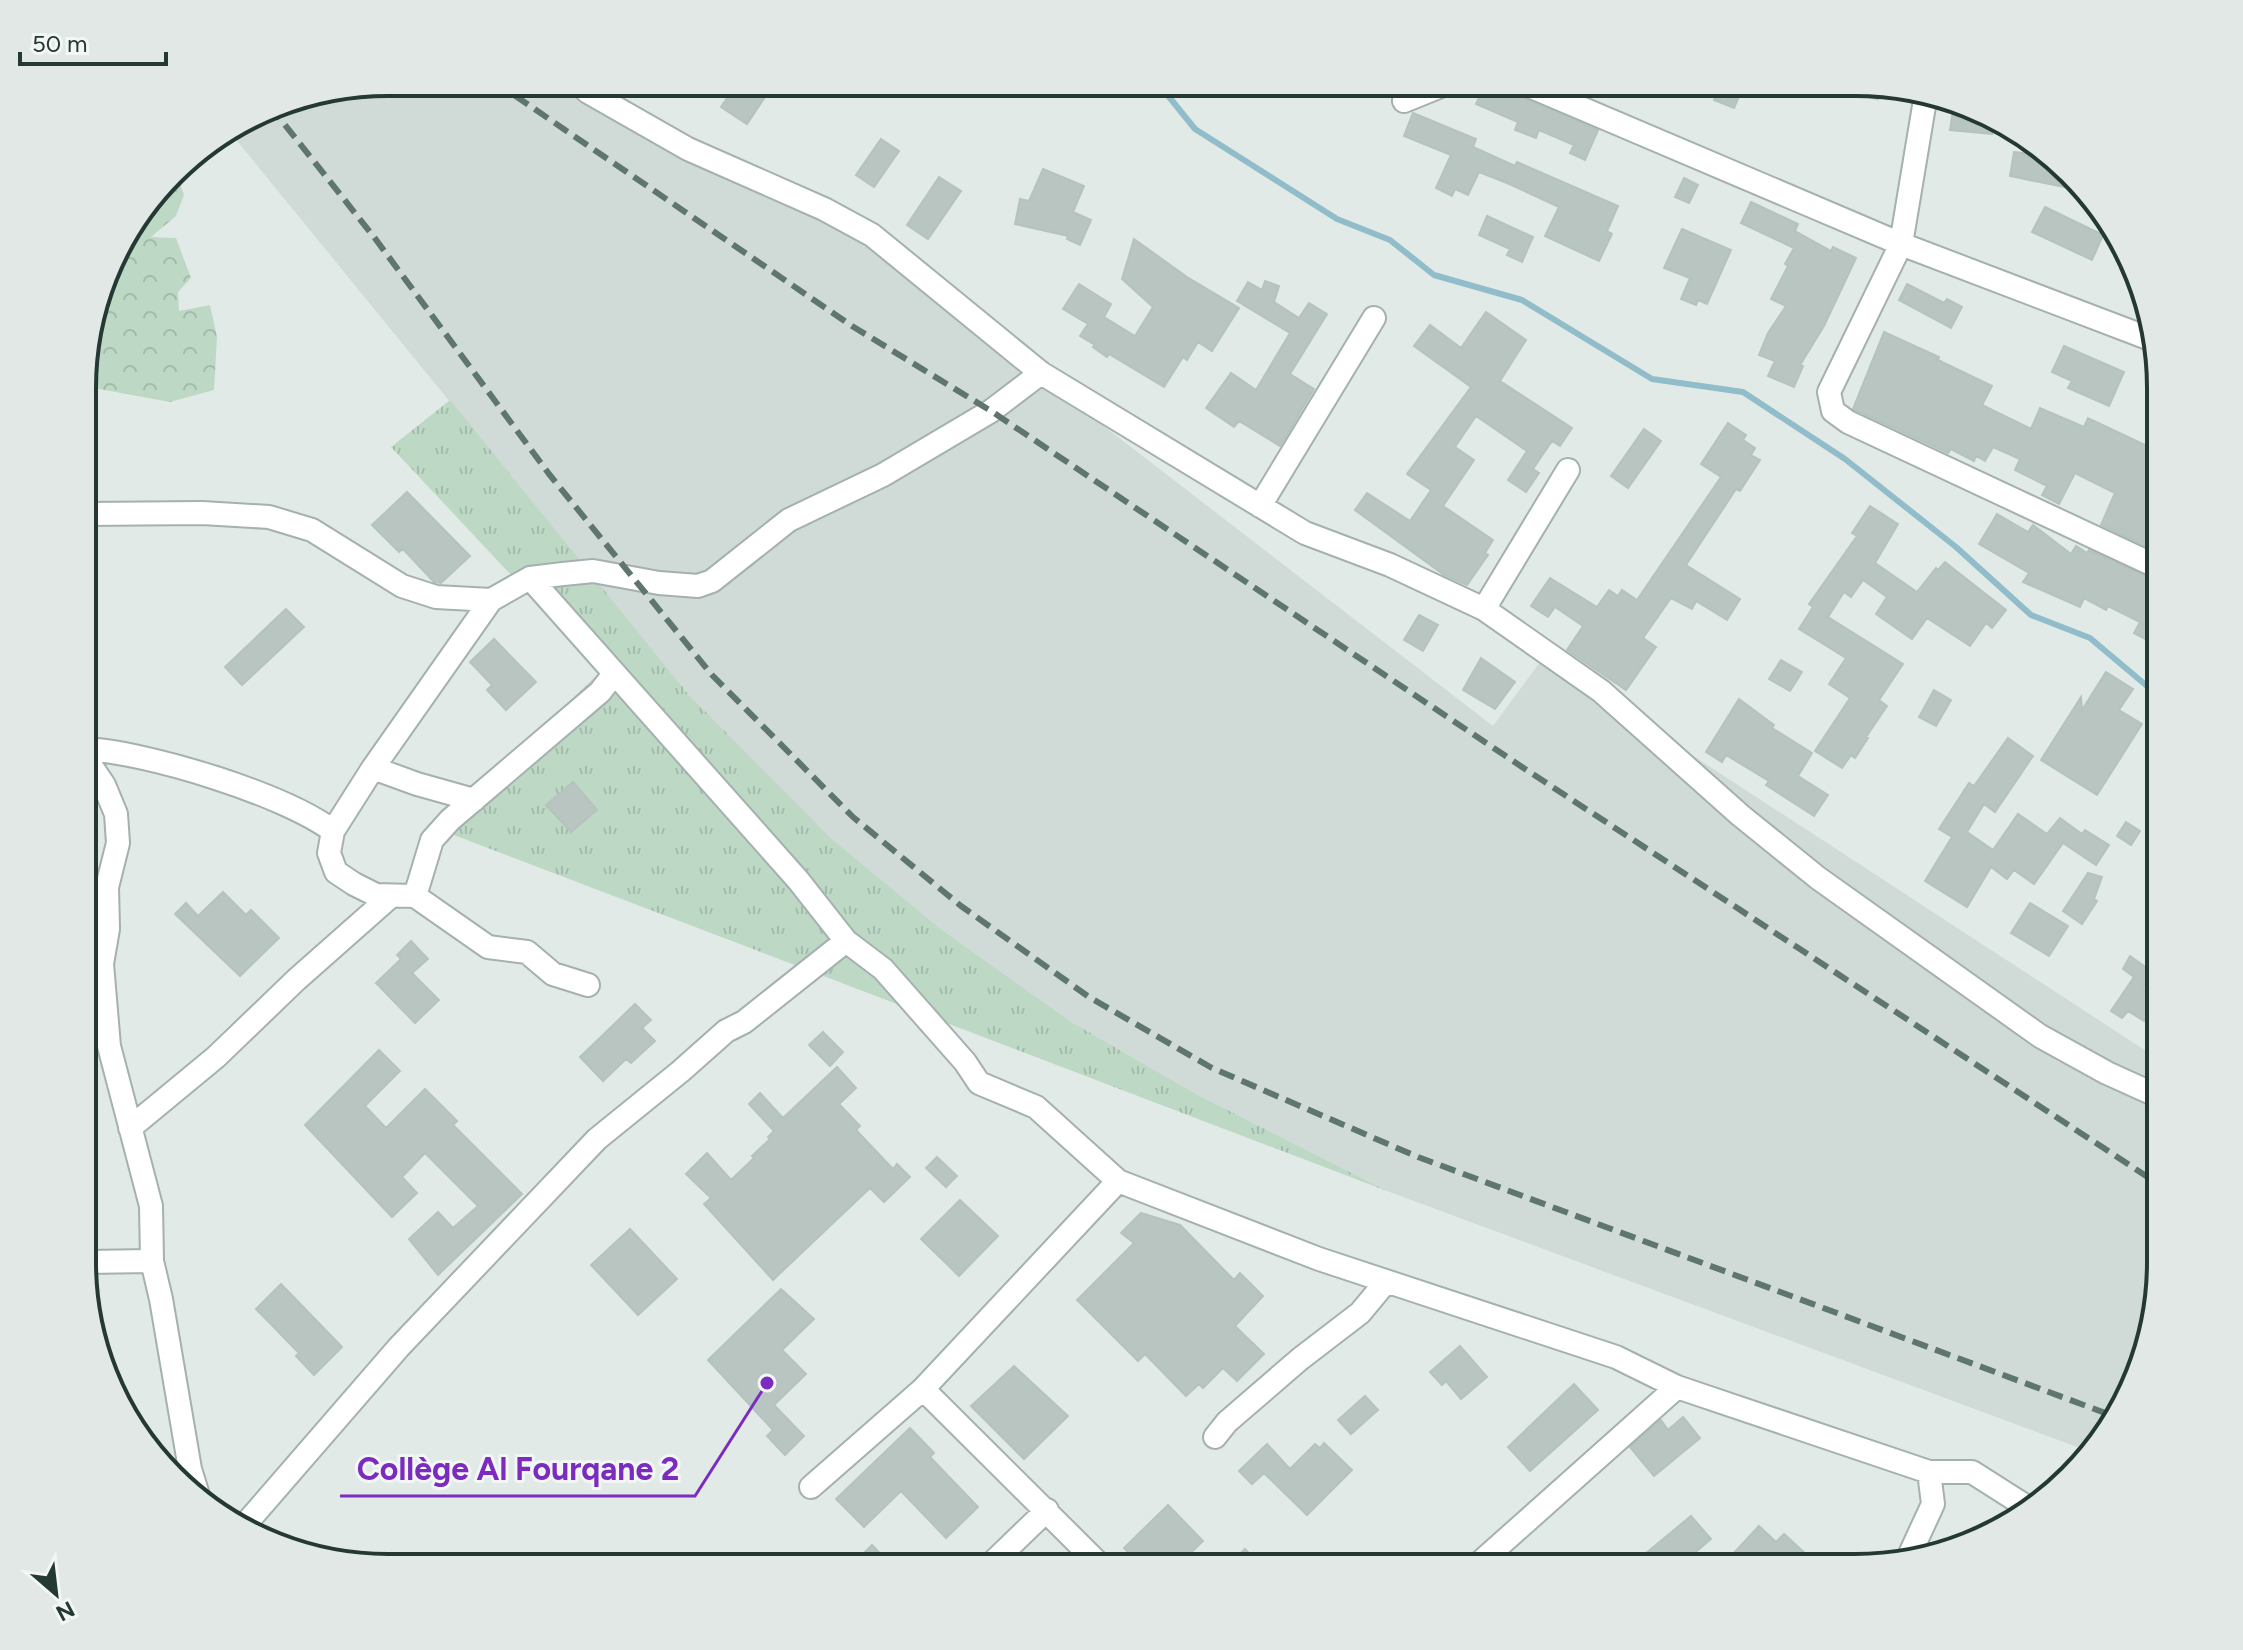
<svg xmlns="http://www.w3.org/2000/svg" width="2243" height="1650" viewBox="0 0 2243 1650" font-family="Figtree,sans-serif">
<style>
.built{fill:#d0dad6}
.grass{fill:url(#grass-tufts)}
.forest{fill:url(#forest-crowns)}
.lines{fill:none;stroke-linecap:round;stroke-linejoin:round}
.stream{stroke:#90bdc9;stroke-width:6}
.building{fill:#b8c5c0;stroke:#b5c3be;stroke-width:2}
.minor-casing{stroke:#a5b1ae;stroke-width:26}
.minor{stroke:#fff;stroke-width:22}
.rail{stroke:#5f7570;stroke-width:6;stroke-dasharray:16 8;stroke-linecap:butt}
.rim{fill:none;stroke:#243934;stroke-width:4}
.leader{fill:none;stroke:#7b2cbf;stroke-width:3}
.callout-dot{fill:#7b2cbf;stroke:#f2f7f5;stroke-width:3}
.callout-label{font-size:32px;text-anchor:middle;font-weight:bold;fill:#7b2cbf;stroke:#f2f7f5;stroke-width:6;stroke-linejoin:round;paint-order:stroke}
</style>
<defs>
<pattern id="grass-tufts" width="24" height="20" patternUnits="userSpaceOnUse" patternTransform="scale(2)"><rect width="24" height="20" fill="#bdd9c6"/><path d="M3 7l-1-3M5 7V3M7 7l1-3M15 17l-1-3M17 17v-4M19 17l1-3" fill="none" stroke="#a2bbab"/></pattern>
<pattern id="forest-crowns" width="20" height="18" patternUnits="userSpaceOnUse" patternTransform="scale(2)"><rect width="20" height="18" fill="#bdd9c6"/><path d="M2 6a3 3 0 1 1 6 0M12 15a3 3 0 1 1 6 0" fill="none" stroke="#a2bbab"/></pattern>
</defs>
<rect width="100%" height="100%" fill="#e2eae7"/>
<path class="built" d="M388 82H591L874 249 1493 726 1543 658 2160 1060V1282L2138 1379 2098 1449 2093 1453 1387 1191 1198 1095 1073 1023 942 930 832 839 689 695 229 131 271 105Z"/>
<path class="grass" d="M450 400 689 695 832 839 942 930 1073 1023 1198 1095 1387 1191 438 829 601 671 391 447Z"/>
<path class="forest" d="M176 171 184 195 176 216 151 237 176 238 191 278 178 292 179 311 210 305 217 337 214 390 170 402 99 389 85 382V348L114 252Z"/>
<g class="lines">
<path class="stream" d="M1063 82 1130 91 1161 87 1195 129 1337 219 1390 240 1434 275 1522 300 1652 379 1743 392 1845 459 1956 547 2031 615 2090 638 2160 697"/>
</g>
<path class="building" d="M738 82H743L765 97 747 124 721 107Z
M1486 82 1598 130 1585 160 1570 153 1574 145 1539 130 1536 138 1515 130 1518 122 1476 104Z
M1721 83H1745L1734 108 1714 100Z
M1831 83H1875L1882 84 1878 99 1831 91Z
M1965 103 1994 118 1992 134 1950 130 1953 110 1964 111Z
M1413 113 1476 139 1473 147 1515 166 1517 162 1618 206 1607 231 1612 234 1599 261 1545 236 1559 207 1507 183 1479 172 1468 195 1455 189 1452 196 1436 188 1451 155 1404 136Z
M881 139 899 151 874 187 856 175Z
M2014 152 2051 156 2079 190 2010 176Z
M1043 169 1084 186 1073 212 1091 220 1080 245 1067 239 1068 236 1015 224 1020 199 1029 201Z
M939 177 961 191 928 239 907 225Z
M1684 178 1698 185 1689 203 1675 197Z
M1751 202 1798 224 1795 231 1831 251 1833 247 1856 258 1824 326 1800 365 1803 366 1794 387 1768 376 1775 361 1759 355 1768 333 1786 306 1771 299 1788 266 1785 264 1794 248 1741 223Z
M2045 207 2103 235 2092 260 2032 232Z
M1487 216 1533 237 1522 262 1507 255 1510 249 1479 235Z
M1682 229 1731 250 1707 304 1698 300 1696 305 1681 299 1690 278 1664 268Z
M1134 239 1187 277 1239 308 1212 351 1198 342 1187 360 1183 357 1164 387 1109 354 1107 357 1093 347 1095 345 1080 336 1088 324 1063 309 1079 284 1111 304 1104 317 1135 336 1153 307 1122 279Z
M1265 281 1279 286 1274 302 1299 318 1309 303 1327 314 1290 374 1314 389 1280 446 1239 421 1234 427 1206 408 1231 373 1256 390 1290 333 1237 301 1248 282 1262 290Z
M1907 284 1944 303 1947 299 1962 307 1951 328 1899 300Z
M1486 312 1526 340 1500 381 1572 428 1560 446 1552 441 1533 469 1539 473 1526 492 1508 480 1527 451 1476 416 1455 447 1474 460 1443 506 1493 540 1485 553 1488 555 1467 585 1444 575 1355 510 1367 493 1410 521 1431 490 1407 474 1471 387 1414 346 1430 325 1461 348Z
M1884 332 1939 357 1938 360 1992 386 1982 405 2031 429 2040 408 2084 427 2088 418 2147 446 2160 418V553L2101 525 2115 493 2075 473 2059 504 2042 495 2047 486 2015 470 2020 459 1993 447 1985 461 1976 456 1974 461 1951 449 1948 453 1853 409Z
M2064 346 2124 372 2109 406 2068 388 2072 381 2052 372Z
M1728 423 1746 435 1743 440 1755 448 1751 455 1760 460 1740 491 1736 489 1686 565 1740 599 1727 620 1696 601 1692 609 1671 598 1643 638 1656 647 1626 690 1567 650 1583 626 1555 607 1548 617 1531 606 1550 578 1597 607 1609 590 1618 596 1622 590 1637 600 1721 477 1701 464Z
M1644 429 1661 441 1628 488 1611 476Z
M407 492 470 556 441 583 434 582 403 549 399 552 372 525Z
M1870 506 1898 524 1875 563 1917 592 1936 568 1938 570 1945 562 2006 610 1992 628 1986 623 1970 646 1927 618 1912 639 1876 614 1887 597 1863 580 1851 597 1844 592 1828 617 1903 664 1879 700 1887 706 1866 737 1868 738 1855 758 1851 755 1842 768 1815 751 1850 698 1829 684 1846 658 1799 629 1813 607 1809 604 1857 536 1852 533Z
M1997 514 2028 532 2033 525 2071 554 2076 546 2087 553 2089 550 2160 582V647L2134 633 2140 622 2108 606 2106 610 2084 598 2080 607 2023 582 2029 573 1979 544Z
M286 609 304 627 242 685 225 667Z
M1419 615 1438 625 1423 651 1404 640Z
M494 639 536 682 506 710 487 690 492 685 470 662Z
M1481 658 1515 682 1495 709 1463 690Z
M1781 660 1802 672 1790 691 1769 679Z
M2106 672 2133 689 2119 710 2142 724 2097 795 2041 760 2081 697 2082 710Z
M1934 690 1951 700 1936 726 1919 717Z
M1739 699 1774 725 1772 728 1812 753 1798 776 1828 795 1814 816 1766 785 1769 781 1726 755 1722 762 1706 752Z
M2008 738 2033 756 1995 812 1984 804 1967 832 1993 850 2018 814 2047 834 2060 818 2082 834 2085 830 2109 845 2096 865 2063 843 2034 884 2014 870 2007 879 1991 867 1967 907 1925 881 1952 837 1939 829 1969 783 1974 786Z
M573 782 597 810 571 832 546 805Z
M2126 822 2140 831 2131 845 2117 836Z
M2088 873 2102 877 2094 899 2097 901 2082 924 2063 911Z
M223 892 246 915 251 910 279 938 240 976 175 914 186 903 198 916Z
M2030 903 2068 926 2049 956 2011 933Z
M411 941 428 959 412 973 439 1000 415 1023 376 983 401 959 397 955Z
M2130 956 2154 973 2143 989 2158 999 2144 1021 2128 1011 2122 1018 2111 1011 2134 977 2123 969Z
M635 1004 651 1020 642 1028 655 1041 631 1063 626 1059 603 1081 580 1057Z
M823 1032 843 1052 830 1066 809 1045Z
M379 1050 400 1071 365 1106 386 1128 425 1089 457 1121 453 1125 522 1194 438 1275 409 1239 438 1212 453 1228 478 1206 425 1153 402 1177 417 1193 392 1217 305 1125Z
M837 1067 856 1088 839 1104 860 1126 856 1130 893 1169 897 1164 910 1177 884 1202 870 1188 773 1280 704 1204 711 1198 686 1174 707 1153 731 1180 754 1158 752 1156 770 1139 768 1137 774 1131 749 1104 760 1093 783 1118Z
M937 1157 957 1176 946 1187 926 1168Z
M960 1200 998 1236 959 1276 921 1239Z
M1141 1213 1180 1225 1234 1280 1240 1273 1263 1296 1235 1326 1264 1354 1237 1381 1223 1368 1203 1388 1199 1384 1186 1396 1145 1354 1138 1361 1077 1300 1134 1243 1121 1233Z
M630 1229 677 1279 638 1315 591 1265Z
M281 1284 342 1347 314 1375 296 1356 299 1353 256 1309Z
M781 1289 814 1319 782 1350 806 1374 774 1405 804 1436 785 1455 767 1436 773 1430 708 1360Z
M1460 1346 1487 1377 1461 1399 1446 1381 1442 1385 1430 1372Z
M1014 1366 1068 1416 1024 1459 971 1406Z
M1574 1384 1598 1410 1530 1471 1508 1447Z
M1365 1396 1378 1410 1351 1434 1338 1420Z
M1683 1417 1700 1438 1654 1476 1630 1447 1661 1420 1668 1430Z
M910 1428 934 1453 930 1457 978 1507 946 1538 901 1491 864 1527 836 1499Z
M1324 1443 1352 1470 1307 1515 1264 1473 1252 1484 1239 1471 1267 1444 1290 1469 1315 1444 1320 1448Z
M1168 1505 1203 1541 1175 1568H1143L1124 1548Z
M1691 1516 1711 1539 1677 1568H1628Z
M1759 1526 1776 1542 1784 1534 1821 1568H1746L1732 1555Z
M872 1545 894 1568H849Z
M1245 1549 1263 1568H1226Z"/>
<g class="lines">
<g class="minor-casing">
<path id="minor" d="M577 82 588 92 688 149 824 209 872 235 1041 373 1305 533 1390 565 1484 609 1601 691 1740 815 1818 878 2040 1036 2107 1073 2160 1097
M1520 82 1901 244 2153 340
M1926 94 1901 244 1829 392 1833 411 1848 422 2160 568
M1404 101 1451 82
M1260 506 1374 318
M85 514 202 513 269 517 312 530 402 586 436 597 491 600
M530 578 798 880 846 941
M1484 609 1568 470
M85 749C146 752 284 794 333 831
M85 757 104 785 116 814 118 843 107 887 108 929 102 964 109 1046 151 1206 152 1261 161 1299 190 1469 201 1505
M373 768 417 784 474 800
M415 896 432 840 450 820 600 692 614 674
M588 985 553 974 527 952 488 947 415 896 376 895 354 884 336 872 329 853 333 831 373 768 491 600 530 578 563 574 593 571 659 583 698 586 712 581 789 520 883 475 991 411 1041 373
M130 1128 216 1057 296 980 391 896
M85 1262 152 1261
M923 1389 1103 1568
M1215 1437 1227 1422 1300 1359 1360 1313 1385 1283
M811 1487 923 1389 1118 1181
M243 1527 399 1347 597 1139 681 1071 726 1031 744 1022 846 941 883 969 965 1062 979 1083 1036 1107 1118 1181 1319 1259 1616 1357 1677 1387 1929 1472H1972L2027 1507
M1909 1556 1933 1504 1929 1472
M987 1568 1047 1510
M1474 1568 1677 1387"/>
</g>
<use href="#minor" class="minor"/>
<path class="rail" d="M495 82 852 326 991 411 1525 769 2160 1185
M270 106 374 237 549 474 712 675 853 817 961 906 1089 997 1212 1068 1418 1157 2116 1417"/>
</g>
<path d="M0 0H2243V1650H0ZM388 96H1855A292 292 0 0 1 2147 388V1262A292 292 0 0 1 1855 1554H388A292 292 0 0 1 96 1262V388A292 292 0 0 1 388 96Z" fill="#e2e8e6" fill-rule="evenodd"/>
<path class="rim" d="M388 96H1855A292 292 0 0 1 2147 388V1262A292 292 0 0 1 1855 1554H388A292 292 0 0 1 96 1262V388A292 292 0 0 1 388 96Z"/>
<path class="leader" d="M767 1383L695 1496H340"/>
<circle class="callout-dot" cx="767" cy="1383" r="8"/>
<g class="callout-label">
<text x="518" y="1480">Collège Al Fourqane 2</text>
</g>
<g transform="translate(56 1594) rotate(152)" stroke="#f2f7f5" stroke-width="6" paint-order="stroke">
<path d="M0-6L14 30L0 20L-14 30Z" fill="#243934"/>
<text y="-12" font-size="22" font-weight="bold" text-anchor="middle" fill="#243934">N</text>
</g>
<path d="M20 52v12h146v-12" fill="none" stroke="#243934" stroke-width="4"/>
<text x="32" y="52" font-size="24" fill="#243934" stroke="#f2f7f5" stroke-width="6" paint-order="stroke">50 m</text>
</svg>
